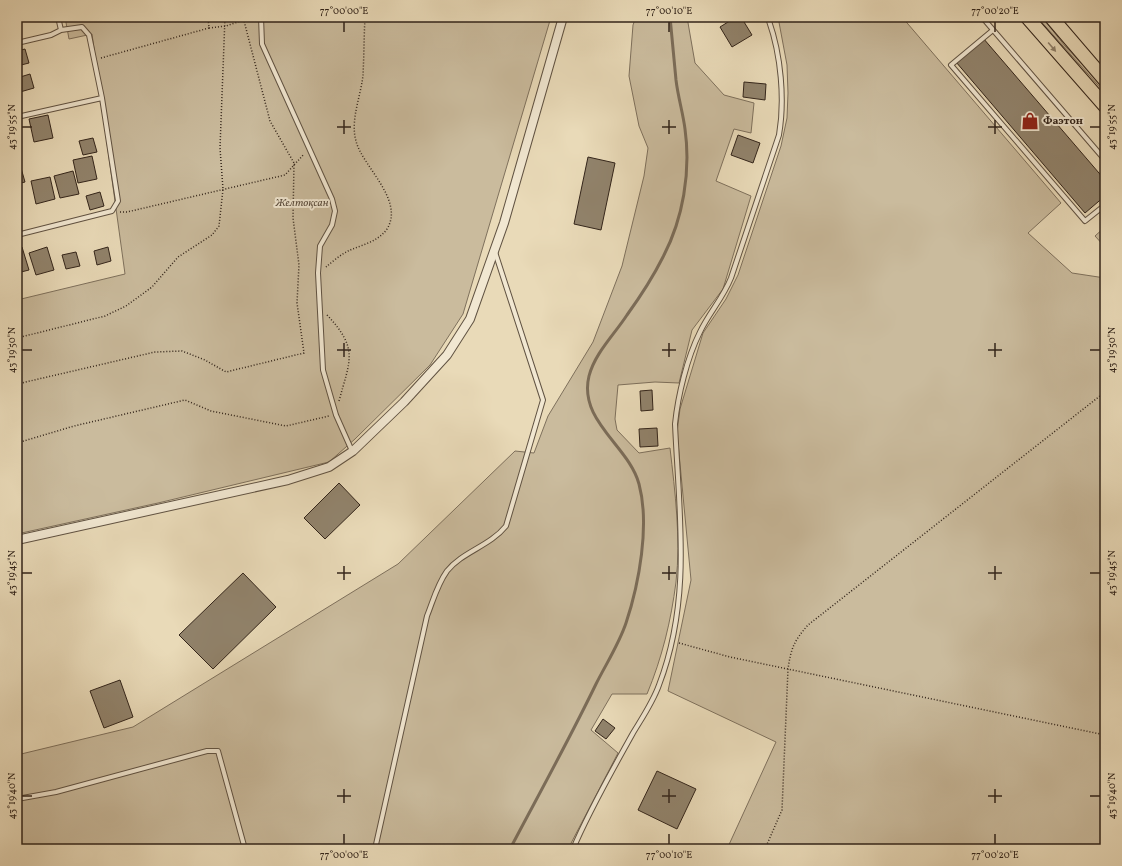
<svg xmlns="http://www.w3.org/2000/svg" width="1122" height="866" viewBox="0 0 1122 866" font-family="Vollkorn,serif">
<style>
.green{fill:#cabb9d;stroke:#7e705c}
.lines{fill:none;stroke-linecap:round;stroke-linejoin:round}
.stream{stroke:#7b6c58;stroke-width:3}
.building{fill:#91836c;stroke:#32241a}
.service-casing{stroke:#605242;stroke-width:6}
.minor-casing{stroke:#605242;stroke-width:10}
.primary-casing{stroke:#32241a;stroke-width:15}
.path{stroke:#32241a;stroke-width:1.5;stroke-dasharray:1 2;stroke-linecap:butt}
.service{stroke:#f1e7d1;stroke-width:4}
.minor{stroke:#f1e7d1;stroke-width:8}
.primary{stroke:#e9dab8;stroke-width:13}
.oneway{fill:#8e7f69}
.ticks{fill:none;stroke:#32241a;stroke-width:1.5}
.labels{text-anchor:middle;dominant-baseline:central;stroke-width:4;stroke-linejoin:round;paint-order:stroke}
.poi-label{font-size:11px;font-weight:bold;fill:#32241a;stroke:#f1e7d1;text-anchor:start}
.park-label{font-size:11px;font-style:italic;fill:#584a3b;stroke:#f1e7d1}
.neatline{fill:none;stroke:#32241a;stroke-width:1.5}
.ticks-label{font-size:10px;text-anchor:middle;fill:#32241a}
</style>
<rect width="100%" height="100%" fill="#e9dab8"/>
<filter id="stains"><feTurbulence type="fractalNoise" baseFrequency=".005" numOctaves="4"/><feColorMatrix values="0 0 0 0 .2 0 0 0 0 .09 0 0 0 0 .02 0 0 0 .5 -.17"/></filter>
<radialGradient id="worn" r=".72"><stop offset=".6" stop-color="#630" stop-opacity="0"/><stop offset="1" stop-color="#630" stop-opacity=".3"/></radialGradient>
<path class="green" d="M65 17H551L463 314 430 365 355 439 329 462 158 503 17 534V300L125 274 92 34 69 39Z
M636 17H687L695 63 724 95 754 103 751 133 734 129 716 181 751 196 723 289 692 330 679 383 655 382 618 385 615 419 617 430 639 453 670 448C675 492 681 538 676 582 671 621 662 658 647 694H612L591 730 618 753 568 849H17V755L133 727 398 564 515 451 534 453 548 416 593 342 622 266 644 176 648 148 639 126 629 76 633 25Z
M778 17H902L1061 203 1028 233 1072 273 1105 278V849H727L776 742 668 691 691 580 677 432 680 409 703 333 726 299 738 275 781 146 787 118 788 93 787 65Z
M1037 17H1042L1065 46 1105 88V93Z
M1105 227V247L1095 236Z"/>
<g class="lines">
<path class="stream" d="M510 849C539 794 569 740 596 684 606 664 619 644 626 623 639 584 650 525 639 484 629 446 578 421 589 376 595 353 614 335 627 315 640 297 653 277 663 257 683 219 691 172 685 129 683 113 678 97 676 80 674 59 672 38 670 17"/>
</g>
<path class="building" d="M736 17H741L752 35 732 47 720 27Z
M983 38 1105 180V196L1085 213 956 62Z
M25 49 29 63 17 66V51Z
M30 74 34 88 20 92 17 78Z
M744 82 766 84 765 100 743 97Z
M48 115 53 138 34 142 29 119Z
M738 135 760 143 753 163 731 155Z
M93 138 97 152 83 155 79 141Z
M92 156 97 179 78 183 73 160Z
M588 157 615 163 601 230 574 224Z
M21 168 25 182 17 184V169Z
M73 171 79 194 60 198 54 176Z
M50 177 55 199 36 204 31 181Z
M100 192 104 206 90 210 86 196Z
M22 247 29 270 17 273V249Z
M47 247 54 270 36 275 29 253Z
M108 247 111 261 97 265 94 251Z
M76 252 80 266 66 269 62 255Z
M652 390 653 410 641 411 640 391Z
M657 428 658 446 640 447 639 429Z
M339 483 360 505 325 539 304 518Z
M243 573 276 607 213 669 179 635Z
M120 680 133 717 104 728 90 691Z
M603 719 615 728 606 739 595 731Z
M657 771 696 789 677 829 638 810Z"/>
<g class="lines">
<g class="service-casing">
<path id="service" d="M261 17 262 44 332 199 335 211 332 225 320 246 318 273 323 370 336 415 352 451
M982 17 1105 160
M61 30 82 27 89 35 102 98
M993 30 951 65 1085 221 1105 205
M17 43 51 35 61 30 58 17
M17 117 102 98 118 201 112 211 17 235
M17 799 56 792 207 751H218L245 849
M375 849 427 616C433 601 437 585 447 571 462 552 490 546 506 526L543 400 495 252
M573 849C590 809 612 771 633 733 642 718 653 702 659 685 692 599 679 514 675 424 678 395 687 358 700 332 709 313 723 298 731 278L779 135C785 100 781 55 769 21"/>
</g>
<g class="minor-casing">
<path id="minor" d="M17 540 288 480 329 467 353 451 404 402 447 355 470 319 504 223 563 17"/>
</g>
<g class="primary-casing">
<path id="primary" d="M1027 17 1105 106
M1051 17 1105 80"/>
</g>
<path class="path" d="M209 28 226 26 252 17
M101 58 209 28 208 17
M120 212H127L285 175 304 154
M326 267C332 262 340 255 348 251 361 245 378 242 387 229 405 200 362 166 356 141 350 120 361 96 363 75 364 56 364 36 365 17
M327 315C359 349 350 360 339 401
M17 338 105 316 126 306 152 287 178 257 212 235 219 226 223 189 220 148 225 17
M17 384 155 352 182 351 205 360 226 372 304 353 297 303 299 265 293 218 294 163 270 121 243 17
M17 443 74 426 185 400 211 411 286 426 329 416
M679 643 730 657 1105 735
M765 849 782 810 788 669C791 648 794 641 808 625L1105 392"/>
<use href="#service" class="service"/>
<use href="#minor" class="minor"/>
<use href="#primary" class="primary"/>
</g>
<defs><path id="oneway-solid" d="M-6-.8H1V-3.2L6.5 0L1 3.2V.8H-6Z"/></defs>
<use class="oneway" href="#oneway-solid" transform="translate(1052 47) rotate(50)"/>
<path class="ticks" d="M344 22V32M669 22V32M995 22V32M344 120V134M669 120V134M995 120V134M22 127H32M337 127H351M662 127H676M988 127H1002M1090 127H1100M344 343V357M669 343V357M995 343V357M22 350H32M337 350H351M662 350H676M988 350H1002M1090 350H1100M344 566V580M669 566V580M995 566V580M22 573H32M337 573H351M662 573H676M988 573H1002M1090 573H1100M344 789V803M669 789V803M995 789V803M22 796H32M337 796H351M662 796H676M988 796H1002M1090 796H1100M344 834V844M669 834V844M995 834V844"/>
<defs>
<g id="shop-bare" transform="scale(1.38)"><path d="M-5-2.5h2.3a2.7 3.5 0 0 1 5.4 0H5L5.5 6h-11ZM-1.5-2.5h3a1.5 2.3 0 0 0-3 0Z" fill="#8f2418" stroke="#f1e7d1" stroke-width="2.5" paint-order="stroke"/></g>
</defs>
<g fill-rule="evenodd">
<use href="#shop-bare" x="1030" y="121"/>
</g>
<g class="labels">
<g class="poi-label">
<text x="1043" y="121">Фаэтон</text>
</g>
<g class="park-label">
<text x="302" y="203">Желтоқсан</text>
</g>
</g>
<rect width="1122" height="866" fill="none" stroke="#e9dab8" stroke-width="44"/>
<rect x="22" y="22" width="1078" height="822" class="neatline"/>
<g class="ticks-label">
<text x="344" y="14">77°00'00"E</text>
<text x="669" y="14">77°00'10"E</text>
<text x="995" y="14">77°00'20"E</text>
<text transform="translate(11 127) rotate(-90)" y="4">43°19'55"N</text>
<text transform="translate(1111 127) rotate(-90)" y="4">43°19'55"N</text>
<text transform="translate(11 350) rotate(-90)" y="4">43°19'50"N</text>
<text transform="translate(1111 350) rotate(-90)" y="4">43°19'50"N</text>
<text transform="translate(11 573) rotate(-90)" y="4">43°19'45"N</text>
<text transform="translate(1111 573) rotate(-90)" y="4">43°19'45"N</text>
<text transform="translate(11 796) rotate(-90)" y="4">43°19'40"N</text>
<text transform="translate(1111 796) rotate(-90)" y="4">43°19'40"N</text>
<text x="344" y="858">77°00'00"E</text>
<text x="669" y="858">77°00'10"E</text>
<text x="995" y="858">77°00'20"E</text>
</g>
<rect width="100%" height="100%" filter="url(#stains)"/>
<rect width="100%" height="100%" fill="url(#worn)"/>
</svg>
